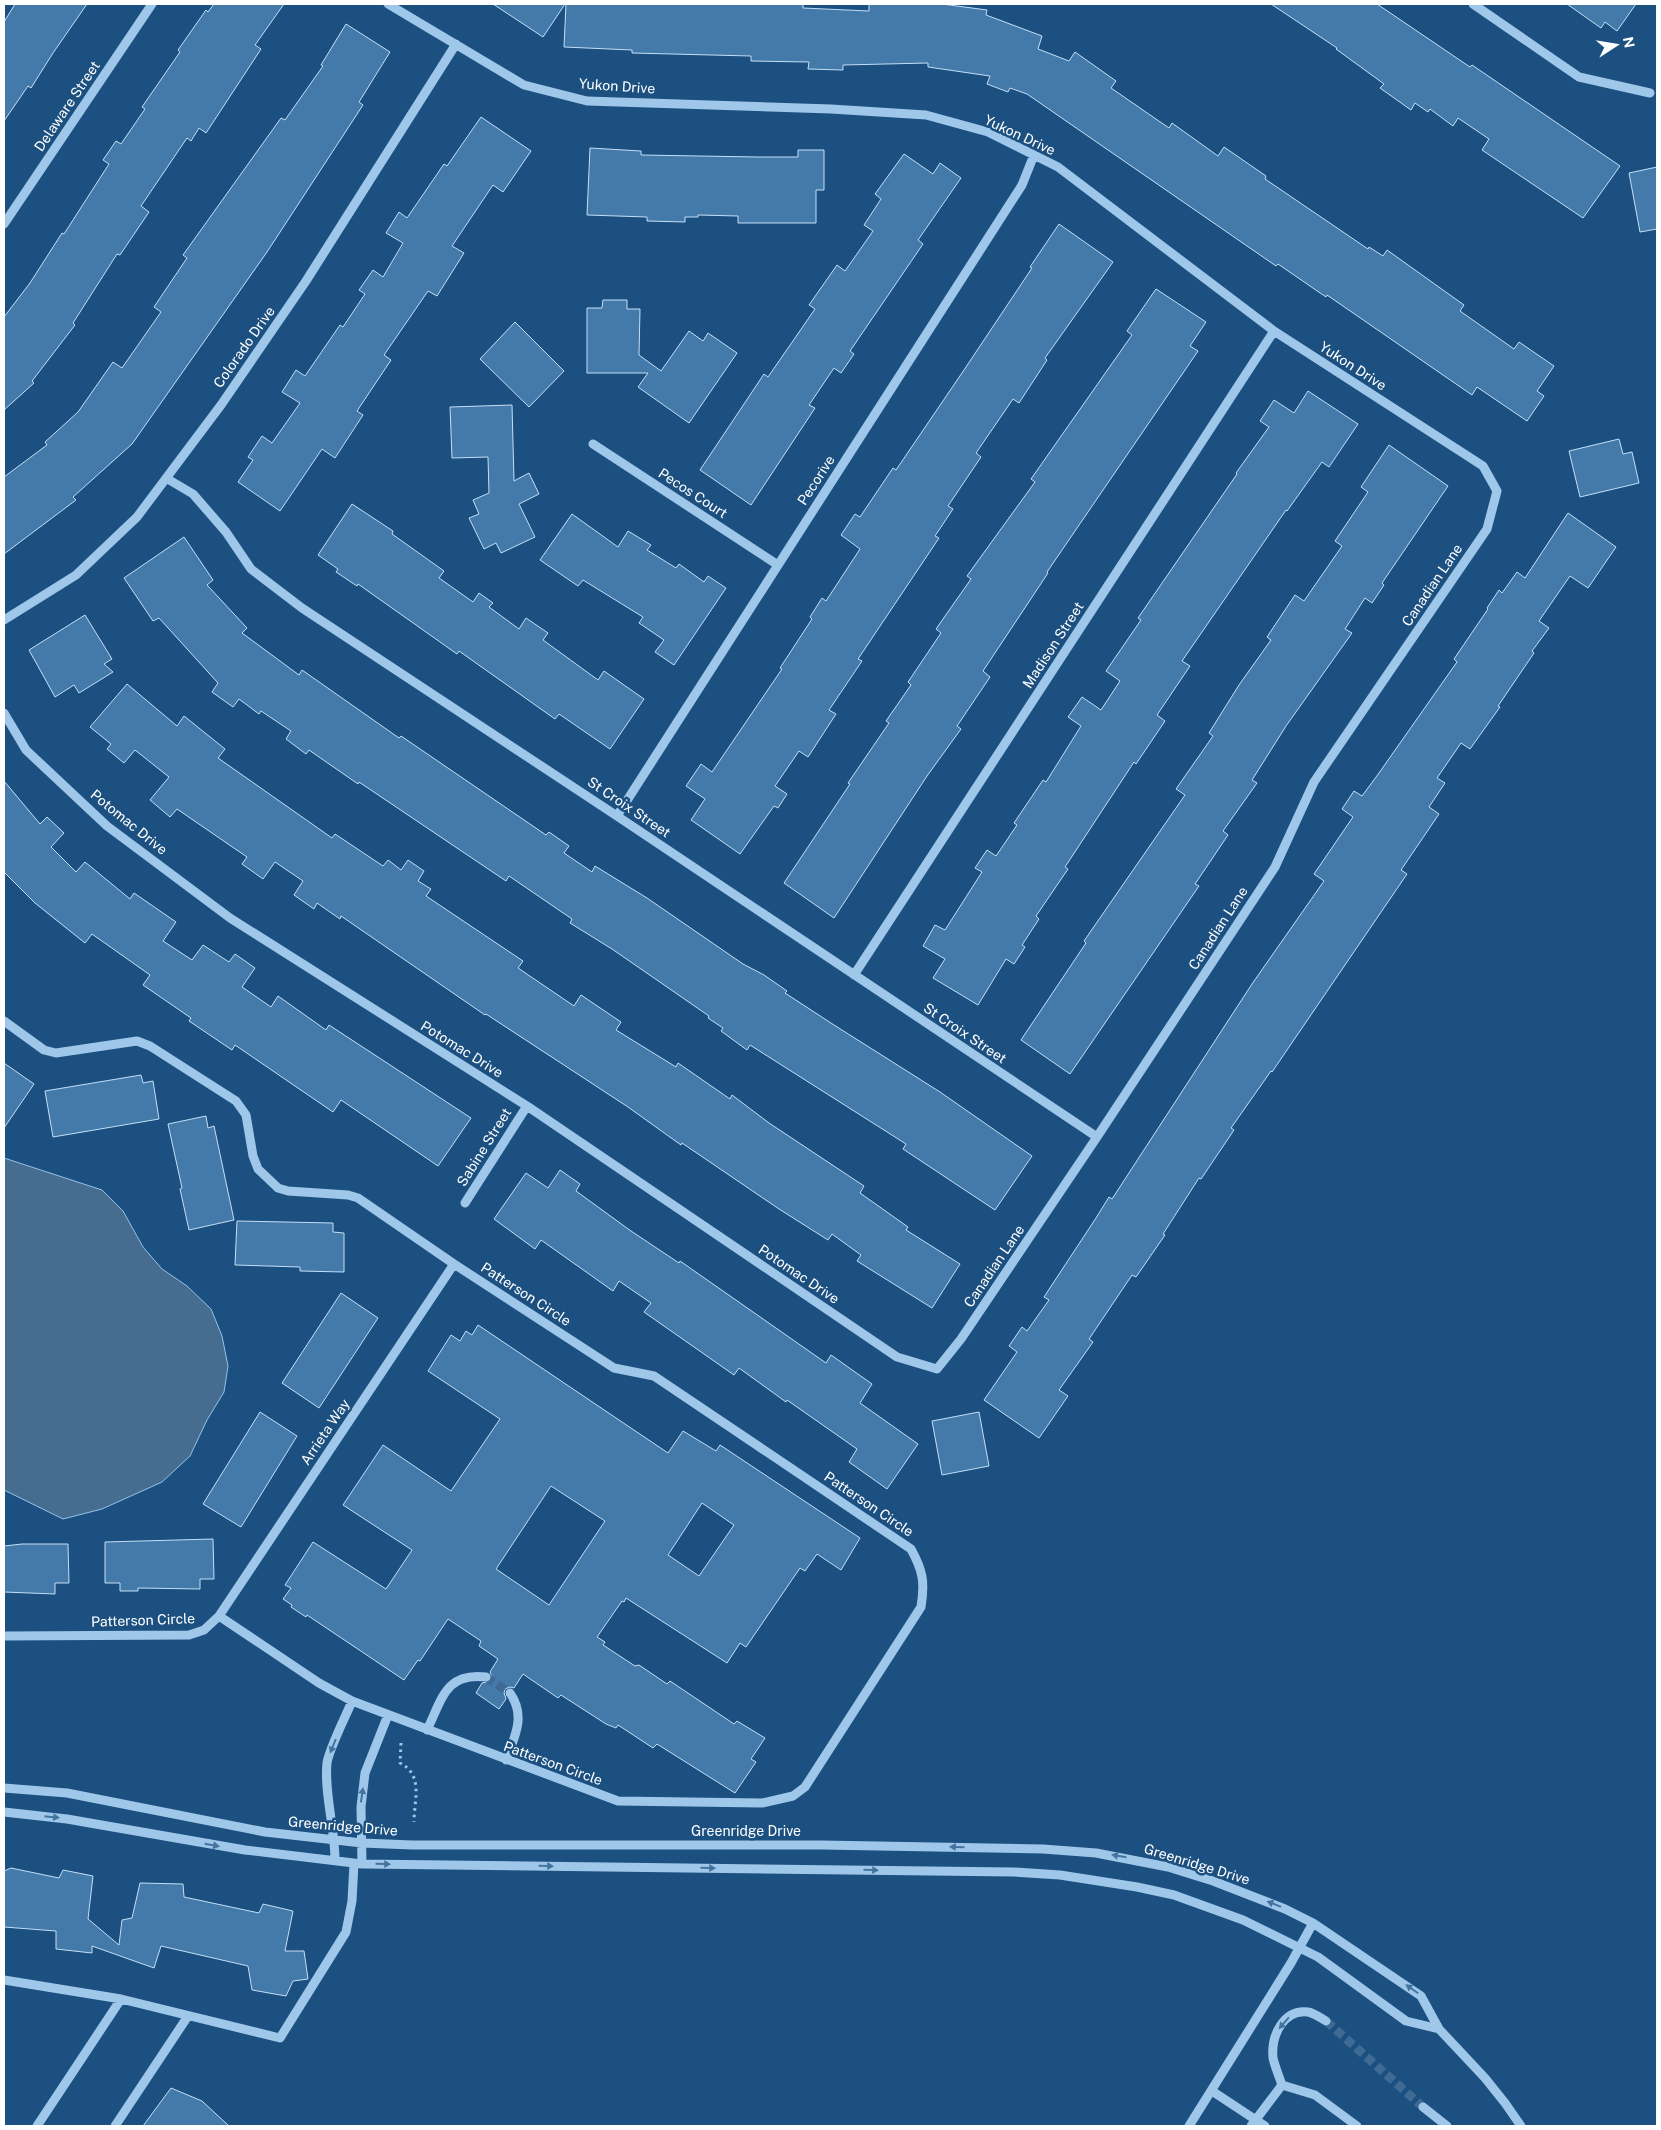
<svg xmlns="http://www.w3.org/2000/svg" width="1661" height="2130" viewBox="0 0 1661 2130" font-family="'Public Sans',sans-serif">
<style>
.water{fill:#466d90;stroke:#92c3eb}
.building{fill:#447aaa;stroke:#c4dff7;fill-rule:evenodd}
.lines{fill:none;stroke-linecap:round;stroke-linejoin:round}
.minor-tunnel{stroke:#3e6a93;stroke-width:9;stroke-dasharray:9 4.5;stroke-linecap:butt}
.path{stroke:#9fc7e9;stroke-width:3;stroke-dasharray:2.5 4;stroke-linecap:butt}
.minor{stroke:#9fc7e9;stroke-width:9}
.oneway{fill:#4374a0}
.labels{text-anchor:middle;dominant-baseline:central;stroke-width:5;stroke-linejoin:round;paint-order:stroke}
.street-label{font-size:14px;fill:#fff;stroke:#1c5080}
</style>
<rect width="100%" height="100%" fill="#1c5080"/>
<path class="water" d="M4 1158 102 1190 123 1211 143 1247 162 1269 187 1286 211 1309 222 1336 228 1366 224 1392 207 1420 190 1456 162 1482 102 1509 63 1519 4 1490Z"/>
<path class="building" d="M15 4H87L53 53 31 88 28 86 4 121V22Z
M214 4H284L255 45 261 49 206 133 199 128 191 141 187 138 141 206 149 212 120 255 117 254 73 323 75 325 32 381 34 383 4 410V317L30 283 62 233 64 234 109 164 103 160 116 141 121 144 145 109 142 107 180 52 178 50 206 10 208 12Z
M493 4H565L543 37Z
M566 4H803V8L869 11V4H942L987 10 986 15 1042 36 1038 49 1069 61 1075 52 1116 81 1111 88 1169 128 1172 123 1218 156 1224 147 1266 176 1265 179 1368 249 1369 247 1383 256 1387 250 1464 305 1460 311 1514 349 1519 342 1554 366 1537 391 1544 396 1527 421 1477 387 1472 395 1327 295 1326 297 1278 264 1276 266 1027 94 1010 88 1008 92 987 84 990 76 928 67V63L843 65V70L808 69 809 62 751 61V56L632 53V50L564 47Z
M1271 4H1377L1470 67 1472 65 1620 166 1583 218 1482 150 1489 139 1458 118 1453 126 1430 109 1428 112 1415 103 1411 110 1380 88 1384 84 1336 49 1337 48Z
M1567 4H1636L1617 31 1605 22 1601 28Z
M346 24 390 52 359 102 363 105 267 252 132 444 73 497 76 500 4 554V477L47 445 45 442 78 412 113 362 122 368 161 312 154 307 187 258 183 255 281 118 285 120 323 66 321 65Z
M481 117 531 151 503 192 493 185 452 246 464 253 437 296 428 291 384 355 391 360 357 411 363 415 335 458 322 449 280 511 238 482 253 460 248 457 262 436 272 443 300 403 282 392 296 370 305 376 340 325 343 327 365 294 359 290 373 270 383 277 403 243 386 233 399 212 407 218 444 164 447 166Z
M590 148 641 151V155L758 157H798V150H824V190H816V223H738V216L698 215V217H685V222L647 221V217L587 215Z
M904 154 933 174 940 163 961 178 918 240 923 244 850 351 854 354 841 373 834 368 809 405 815 408 751 505 700 470 764 374 768 377 815 309 809 305 837 265 845 271 873 231 864 225 881 199 875 194Z
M1657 167V229L1640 232 1629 173Z
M1059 224 1113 262 1045 358 1047 360 1019 403 1013 399 976 453 981 457 948 506 953 509 935 536 939 538 858 659 862 661 829 710 836 714 808 757 799 751 775 786 787 794 778 808 774 806 740 854 691 820 705 799 686 786 701 764 712 772 782 669 780 668 812 619 810 617 822 598 826 601 860 549 841 535 855 514 860 517 893 468 896 470 966 367 1032 268 1030 267Z
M1156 289 1206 322 1190 346 1198 351 1047 572 1048 573 983 671 990 677 957 726 961 729 927 776 834 918 784 883 850 784 848 783 889 723 886 721 911 685 908 682 941 633 936 629 971 579 967 576 1035 482 1031 479 1132 335 1127 331Z
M603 300H627V309H640L639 355 661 371 689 331 703 341 708 333 737 353 689 423 638 387 648 373H587V308H602Z
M515 322 564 371 529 407 480 359Z
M1308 391 1358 424 1329 467 1322 462 1287 511 1286 510 1182 661 1190 666 1157 715 1165 721 1136 764 1134 762 1065 867 1068 869 1036 916 1039 919 1022 945 1025 947 1014 964 1006 959 978 1005 933 978 945 959 923 946 935 925 945 930 982 872 975 868 987 850 996 856 1017 825 1014 823 1043 780 1046 782 1081 726 1068 717 1082 697 1101 710 1120 681 1106 671 1141 620 1138 618 1237 474 1236 473 1269 427 1260 421 1274 400 1294 413Z
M512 405 514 481 529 473 539 494 519 504 535 537 501 553 496 543 484 549 469 518 479 514 473 500 489 493 488 457 452 458 450 407Z
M1619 439 1623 454 1632 452 1639 483 1580 497 1569 451Z
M1389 445 1448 486 1382 583 1384 585 1372 603 1365 598 1345 629 1352 633 1286 726 1252 780 1257 783 1223 831 1228 835 1195 884 1199 886 1070 1074 1021 1040 1086 943 1084 941 1185 795 1176 789 1213 736 1209 733 1239 685 1271 640 1267 637 1295 595 1304 601 1342 546 1335 541 1368 492 1361 487Z
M352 504 393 531 392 534 444 571 439 578 473 602 479 593 493 603 489 607 519 629 526 618 548 633 543 640 598 680 604 671 644 699 610 749 559 714 555 719 459 651 457 654 358 584 357 586 336 572 338 569 318 555Z
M1568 513 1616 547 1588 588 1570 576 1539 621 1549 628 1532 651 1534 653 1498 706 1500 707 1470 749 1461 743 1437 778 1445 783 1429 807 1439 814 1401 870 1407 874 1272 1072 1271 1071 1231 1128 1234 1130 1201 1179 1199 1178 1163 1234 1165 1235 1136 1277 1132 1275 1089 1339 1093 1342 1059 1390 1068 1396 1039 1438 984 1400 1017 1352 1009 1346 1022 1327 1027 1331 1049 1300 1044 1297 1096 1218 1109 1197 1112 1199 1252 984 1324 881 1314 874 1353 817 1342 809 1354 791 1362 796 1379 773 1457 662 1454 659 1488 609 1487 608 1499 590 1502 593 1517 572 1525 578Z
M572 514 618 547 628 531 651 545 647 550 676 568 679 564 704 582 708 576 726 588 674 665 655 652 664 640 639 623 643 617 583 580 578 586 540 560Z
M184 537 213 580 207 585 247 628 242 633 299 675 302 670 399 738 401 736 546 835 549 832 569 846 564 853 592 872 595 866 647 898 743 964 764 975 787 991 785 993 834 1025 940 1092 1032 1156 995 1210 903 1149 906 1144 750 1045 747 1050 721 1031 723 1028 708 1018 709 1016 612 949 570 923 572 919 509 876 506 881 359 782 358 784 309 750 306 754 286 739 291 731 261 711 259 714 239 699 233 707 212 692 218 683 159 618 153 621 124 578Z
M85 615 112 659 104 664 113 672 79 693 74 685 55 697 29 650Z
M127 684 177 726 184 716 225 749 218 758 332 838 335 834 383 866 388 860 401 870 408 860 424 871 418 881 431 889 426 896 523 961 518 968 574 1006 581 995 621 1022 616 1030 676 1067 678 1063 730 1099 732 1095 769 1123 864 1186 860 1193 908 1227 906 1230 960 1264 932 1308 857 1261 861 1255 832 1234 828 1240 779 1209 682 1143 681 1145 628 1107 486 1014 485 1015 341 916 340 919 317 903 314 909 294 895 303 881 275 862 263 879 242 864 247 857 177 809 170 817 150 800 169 777 135 750 124 763 107 749 111 744 90 727Z
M4 781 40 824 47 817 64 833 51 847 76 872 85 862 130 899 134 893 176 922 163 941 192 960 203 945 229 962 235 954 255 968 242 987 271 1007 278 996 326 1030 329 1025 471 1118 438 1166 341 1100 333 1112 235 1045 232 1050 189 1021 191 1018 143 985 150 975 92 934 85 943 35 903 4 872Z
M4 1063 34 1084 4 1128Z
M141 1075 143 1083 153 1081 159 1119 53 1137 45 1091Z
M206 1116 208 1128 214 1126 234 1220 189 1230 180 1189 182 1188 168 1124Z
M560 1170 580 1184 576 1191 631 1231 679 1263 680 1261 826 1363 831 1355 872 1384 860 1403 918 1444 887 1489 849 1462 857 1449 787 1400 786 1402 739 1368 734 1375 644 1312 651 1303 619 1281 613 1291 541 1240 535 1249 494 1219 526 1173 548 1188Z
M237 1221 333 1223V1232L344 1233V1272L300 1271V1267L235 1265Z
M341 1293 378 1318 319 1408 282 1383Z
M478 1325 668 1453 683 1431 716 1451 720 1445 860 1538 841 1570 817 1554 805 1571 800 1568 746 1647 740 1643 727 1663 626 1598 624 1602 622 1601 597 1637 605 1642 603 1645 635 1666 639 1665 667 1684 670 1681 734 1724 737 1721 765 1738 751 1759 756 1762 735 1793 657 1744 653 1748 618 1725 616 1728 606 1724 561 1695 558 1698 523 1674 514 1688 510 1687 505 1689 504 1693 506 1699 499 1709 476 1693 482 1683 491 1681 492 1677 490 1672 498 1659 479 1646 481 1641 448 1619 420 1661 418 1660 404 1680 307 1615 306 1617 291 1607 292 1605 283 1599 291 1588 285 1585 313 1542 386 1589 412 1550 343 1505 383 1445 451 1491 500 1419 428 1371 451 1335 460 1341 466 1331 472 1335ZM551 1486 605 1521 549 1605 496 1569ZM702 1503 734 1525 699 1576 668 1555Z
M260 1412 297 1436 241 1527 203 1504Z
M979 1412 989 1466 942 1475 932 1421Z
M213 1539 214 1579H200V1589L138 1588V1591H120V1583H105V1542Z
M22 1544H68L69 1583H55V1594L4 1592V1546Z
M11 1868 59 1878 63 1870 93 1876 88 1919 119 1945 122 1920 132 1918 140 1883 183 1884 184 1897 259 1913 263 1904 293 1911 285 1951H304L308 1979 293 1981 286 1996 252 1990 248 1966 161 1946 154 1968 92 1946V1953L56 1949V1931L4 1927V1871Z
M171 2088 202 2101 229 2126H143Z"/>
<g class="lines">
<path class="minor-tunnel" d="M486 1677 510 1693
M1326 2021 1423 2107"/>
<path class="path" d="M401 1743 400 1763C424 1775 414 1800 414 1822"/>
<path class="minor" d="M1473 4 1579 77 1650 93
M4 224 152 4
M593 444 778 565
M166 478 193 494 226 532 251 569 302 608 617 816 1097 1137
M4 620 76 575 137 517 221 405 306 281 456 44
M4 713 26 750 107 826 230 918 527 1106 897 1357 937 1369 961 1339 1097 1137 1275 867 1314 782 1487 529 1497 491 1483 466 1274 331 1058 167 988 132 926 115 831 109 587 101 524 85 388 4
M617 816 1022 185 1034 155
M854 975 1274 331
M4 1021 44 1050 56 1053 137 1041 150 1046 236 1101 246 1115 253 1156 258 1169 278 1188 288 1191 348 1195 358 1198 454 1264 614 1368 654 1376 911 1549C923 1571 925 1582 921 1607L805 1787 793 1796 762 1803 618 1801 352 1701 319 1683 219 1616
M465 1203 527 1106
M4 1636 189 1635 204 1630 219 1616 454 1264
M427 1730C442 1700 445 1672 486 1677
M506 1760C515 1736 526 1716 510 1693
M4 1788 67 1793 265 1832 362 1843 412 1845H822L1043 1849 1096 1853 1168 1867 1213 1881 1285 1909 1313 1923 1421 1996 1439 2029 1485 2078 1505 2103 1521 2126
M4 1812 67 1819 245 1850 362 1864 1014 1872 1060 1875 1137 1887 1174 1895 1243 1920 1318 1957 1406 2021 1439 2029
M335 1860C335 1829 324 1793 327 1763 329 1749 346 1716 352 1701
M362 1864 361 1807 365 1773 388 1715
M4 1980 121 1999 280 2038 346 1932 352 1901 354 1863
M1282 2085C1279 2076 1275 2067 1273 2058 1271 2036 1283 2009 1308 2012 1314 2013 1321 2018 1326 2021
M1282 2085 1315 2095 1357 2126
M1212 2091 1265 2126
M1423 2107 1447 2126
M37 2126 121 1999
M115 2126 188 2016
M1189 2126 1291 1963 1313 1923
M1251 2126 1282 2085"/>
</g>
<defs><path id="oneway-solid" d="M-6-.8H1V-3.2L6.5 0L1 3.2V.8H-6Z" transform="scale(1.25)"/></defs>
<g class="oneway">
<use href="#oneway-solid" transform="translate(333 1746) rotate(112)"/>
<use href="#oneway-solid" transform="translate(362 1795) rotate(-82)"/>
<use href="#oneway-solid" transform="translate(52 1817) rotate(6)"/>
<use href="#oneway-solid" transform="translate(212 1845) rotate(10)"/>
<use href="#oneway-solid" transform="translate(957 1847) rotate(-179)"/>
<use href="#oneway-solid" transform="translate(1119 1856) rotate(-170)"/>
<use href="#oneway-solid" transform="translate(383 1864) rotate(1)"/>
<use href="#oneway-solid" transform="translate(546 1866) rotate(1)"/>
<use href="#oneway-solid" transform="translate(708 1868) rotate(1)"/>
<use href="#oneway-solid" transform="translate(871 1870) rotate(1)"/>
<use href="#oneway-solid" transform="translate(1274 1904) rotate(-158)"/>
<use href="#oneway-solid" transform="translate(1412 1989) rotate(-145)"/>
<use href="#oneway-solid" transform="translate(1284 2023) rotate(131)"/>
</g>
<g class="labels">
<g class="street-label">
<text transform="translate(617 86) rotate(4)">Yukon Drive</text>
<text transform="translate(67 106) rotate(-56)">Delaware Street</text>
<text transform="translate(1020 135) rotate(25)">Yukon Drive</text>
<text transform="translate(244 347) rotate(-55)">Colorado Drive</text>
<text transform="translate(1353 366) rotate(33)">Yukon Drive</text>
<text transform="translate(816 480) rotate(-57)">Pecorive</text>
<text transform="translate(693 493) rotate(33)">Pecos Court</text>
<text transform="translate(1432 585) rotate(-56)">Canadian Lane</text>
<text transform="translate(1053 645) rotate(-57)">Madison Street</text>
<text transform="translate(629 807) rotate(34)">St Croix Street</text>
<text transform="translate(129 822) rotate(39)">Potomac Drive</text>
<text transform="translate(1218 928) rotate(-57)">Canadian Lane</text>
<text transform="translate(965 1033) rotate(34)">St Croix Street</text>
<text transform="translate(462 1049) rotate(32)">Potomac Drive</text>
<text transform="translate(484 1147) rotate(-58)">Sabine Street</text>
<text transform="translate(994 1266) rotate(-56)">Canadian Lane</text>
<text transform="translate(799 1274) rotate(34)">Potomac Drive</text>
<text transform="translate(526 1294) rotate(33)">Patterson Circle</text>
<text transform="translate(325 1432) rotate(-56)">Arrieta Way</text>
<text transform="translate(869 1504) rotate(34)">Patterson Circle</text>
<text transform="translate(143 1620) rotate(-2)">Patterson Circle</text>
<text transform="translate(553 1763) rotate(20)">Patterson Circle</text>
<text transform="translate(343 1826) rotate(5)">Greenridge Drive</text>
<text x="746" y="1831">Greenridge Drive</text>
<text transform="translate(1197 1864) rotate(17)">Greenridge Drive</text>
</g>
</g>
<rect width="1661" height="2130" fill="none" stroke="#ffffff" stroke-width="10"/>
<g transform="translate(1616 45) rotate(78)" stroke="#1c5080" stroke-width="4" paint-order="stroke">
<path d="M0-4L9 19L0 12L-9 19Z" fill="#ffffff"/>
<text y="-8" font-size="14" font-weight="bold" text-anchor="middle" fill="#ffffff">N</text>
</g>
</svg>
